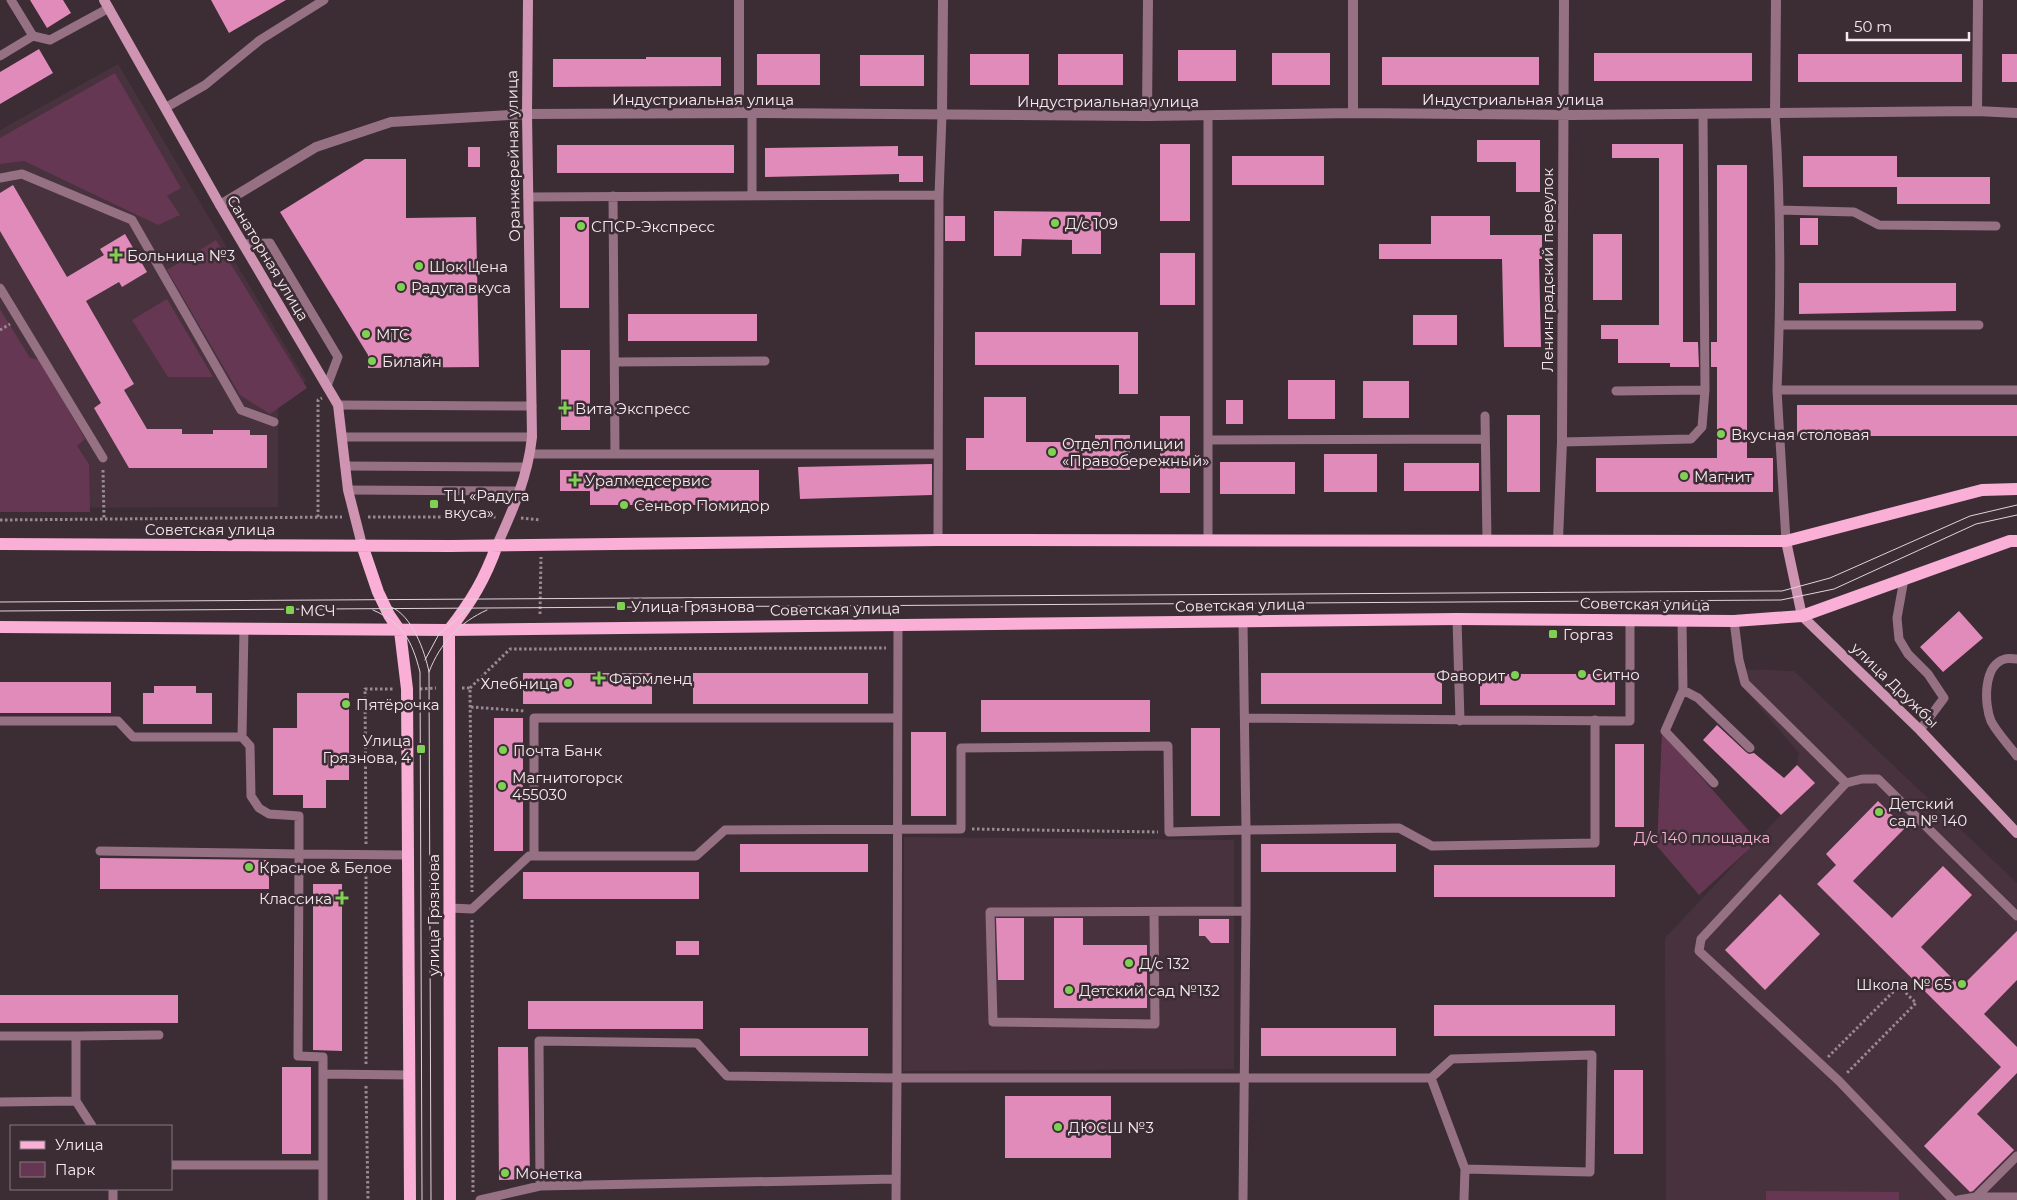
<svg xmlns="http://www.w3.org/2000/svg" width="2017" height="1200" viewBox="0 0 2017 1200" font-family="Montserrat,sans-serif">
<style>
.built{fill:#48323e}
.green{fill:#663752}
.building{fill:#e08bb9}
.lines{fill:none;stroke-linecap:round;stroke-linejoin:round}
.path{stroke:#988a91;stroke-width:3;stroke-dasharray:2.5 2.5;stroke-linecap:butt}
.lane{stroke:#957183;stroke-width:9}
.street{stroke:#957183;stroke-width:10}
.secondary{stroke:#ce94b2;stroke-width:10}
.primary{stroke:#f9afd6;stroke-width:12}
.tram{stroke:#dfd4d9;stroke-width:1}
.poi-dot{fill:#7ed153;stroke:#3c2c34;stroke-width:2}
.labels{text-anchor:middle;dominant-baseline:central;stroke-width:5;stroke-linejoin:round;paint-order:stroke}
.street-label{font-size:15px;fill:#f5eaef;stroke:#3c2c34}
.poi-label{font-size:15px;fill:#f5eaef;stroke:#3c2c34;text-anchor:start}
.park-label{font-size:15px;fill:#f4b2d5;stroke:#3c2c34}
</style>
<rect width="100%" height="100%" fill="#3c2c34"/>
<path class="built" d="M118 64 306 381 278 402V507L0 508V130Z
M1737 669 1794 671 2017 883V1200H1666L1665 938 1781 815 1814 783 1797 765 1799 753 1740 684Z
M904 837 1234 840V1069L903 1071Z"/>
<path class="green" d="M115 73 181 188 167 196 180 215 158 225 24 161 0 164V138Z
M216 240 307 388 270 414 240 395 167 270Z
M167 299 213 377H168L132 320Z
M0 309 30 358 40 360 85 439 77 446 89 464 90 512H0Z
M1662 733 1758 841 1699 895 1657 846Z
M1766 1191 1899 1192V1200H1766Z"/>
<path class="building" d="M30 0H63L71 13 47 28Z
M211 0H286L229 33Z
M39 49 53 73 0 104V72Z
M1178 50H1236V81H1178Z
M1272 53H1330V85H1272Z
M1594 53H1752V81H1594Z
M757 54H820V85H757Z
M970 54H1029V85H970Z
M1058 54H1123V85H1058Z
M1798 54H1962V82H1798Z
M2002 54H2017V82H2002Z
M860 55H924V86H860Z
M646 57H721V86L553 87V59H646Z
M1382 57H1539V85H1382Z
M1477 140H1540V192H1516V162H1477Z
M1160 144H1190V221H1160Z
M1612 144H1683V342H1698L1699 367H1670V363H1618V339H1601V325H1659V158H1612Z
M557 145H734V173H557Z
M898 146V156H923V182H899V174L765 177V148Z
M468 147H480V167H468Z
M1232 156H1324V185H1232Z
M1803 156H1897V177H1990V204H1897V187H1803Z
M365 159H406V218L476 217 479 367 368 368V355L280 212Z
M1717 165H1747V458H1773V492H1596V458H1717V367H1711V342H1717Z
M13 185 67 277 104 255 100 249 125 234 147 272 122 287 119 282 86 301 134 384 124 390 147 429H182V434H213V430H250V435H267V468H129L94 408 101 403 0 231V193Z
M994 211 1101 212V254H1072V240L1022 239 1021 256H994Z
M945 216H965V241H945Z
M1431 216H1490V235H1542V259H1539L1541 347H1504L1502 259H1379V244H1431Z
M560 217H589V308H560Z
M1800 218H1818V245H1800Z
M1593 234H1622V300H1593Z
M1160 253H1195V305H1160Z
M1799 283H1956V311L1799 314Z
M628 314H757V341H628Z
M1413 315H1457V345H1413Z
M975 332H1138V394H1119V365H975Z
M561 350H590V430H561Z
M1288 380H1335V419H1288Z
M1363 381H1409V418H1363Z
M984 397H1026V442H1095V435H1130V470H966V438H984Z
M1226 400H1243V424H1226Z
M1797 405H2017V436H1797Z
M1507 415H1540V492H1507Z
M1160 416H1190V493H1160Z
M1324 454H1377V492H1324Z
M1220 462H1295V494H1220Z
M1404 463H1479V491H1404Z
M932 464V495L800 499 798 467Z
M560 470H759V505H590V491H560Z
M1959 611 1983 638 1943 672 1920 647Z
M523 673H652V704H523Z
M693 673H868V704H693Z
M1261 673H1442V704H1261Z
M1480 674H1615V705H1480Z
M0 682H111V713H0Z
M154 686H196V693H212V724H143V693H154Z
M297 693H349V780H326V808H303V795H273V728H297Z
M981 700H1150V732H981Z
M494 718H523V851H494Z
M1717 725 1746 752 1749 754 1754 753 1784 778 1797 765 1815 783 1781 815 1703 740Z
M1191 728H1220V816H1191Z
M911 732H946V816H911Z
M1615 744H1644V827H1615Z
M1878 801 1905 828 1853 881 1892 918 1943 866 1972 895 1921 947 1961 987 2017 931V980L1984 1014 2017 1047V1073L1977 1114 2014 1150 1973 1191 1970 1192 1924 1146 2001 1067 1817 884 1836 865 1826 854Z
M740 844H868V872H740Z
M1261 844H1396V872H1261Z
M100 858 269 860V889H100Z
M1434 865H1615V897H1434Z
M523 872H699V899H523Z
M313 884H342V1051L313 1050Z
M1780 894 1820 934 1765 990 1725 950Z
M996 918H1024V980H998Z
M1054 918H1083V945H1147V1008H1054Z
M1199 919H1229V943H1211L1205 936H1199Z
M676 941H699V955H676Z
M0 995H178V1023H0Z
M528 1001H703V1029H528Z
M1434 1005H1615V1036H1434Z
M740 1028H868V1056H740Z
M1261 1028H1396V1056H1261Z
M498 1047H528L530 1179 499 1180Z
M282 1067H311V1154H282Z
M1614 1070H1643V1154H1614Z
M1005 1096H1111V1158H1005Z"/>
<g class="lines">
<path class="path" d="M0 330 10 324
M103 470 104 519
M318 517V400L322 398
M368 517H497
M521 518 541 520
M0 520 342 517
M540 614 541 557
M462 688H470L472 892
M470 688 510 649 886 648
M420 689 436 688
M471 707 525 711
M972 829 1158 832
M366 844 365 689H394
M472 920 473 1192
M1828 1057 1899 986 1916 1003 1846 1074
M366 1064V866
M366 1086 368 1200"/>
<path class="lane" d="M33 36 50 40 109 8
M0 56 33 36 11 0
M165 108 205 85 260 40 324 0
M752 113V196
M1703 114 1705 390
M1775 114C1781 206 1781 298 1777 390H2017
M1208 116V540
M0 178 22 174 132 220 241 410 274 422
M613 196 615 454
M528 197 939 195
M1779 210 1854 212 1879 225 1996 226
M243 244 270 243 338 357 327 386
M0 288 103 458
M1780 325H1979
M615 362 765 361
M1777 390 1786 541
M338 405 532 406
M1485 416 1487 540
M342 437H532
M1208 440 1485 439
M1562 442 1691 439 1702 427 1705 390 1616 391
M530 454H938
M345 466 527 467
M348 490 521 491
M938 540 939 195 942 115
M1904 579 1897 618 1899 639 1908 654 1928 674 1944 698 1920 730
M1457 619 1460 721
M1682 620 1683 690 1698 698 1750 748
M1734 621 1739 660 1745 683 1846 783
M2017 659C2014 659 2008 658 2005 659 1983 665 1984 704 1991 721 1997 733 2009 745 2017 756
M1683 690 1665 731 1714 783
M1245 718 1630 721V619
M0 721H118L133 737H242L250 746 251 796 259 808 269 814 299 816V854L407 855
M242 737 244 628
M100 851 299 854 298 1056 323 1057V1074
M534 856V718H897
M450 908 472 909 529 856H696L725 830 961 829V748L1168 746 1169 832 1246 830 1243 622
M1154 912 1155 1024 993 1022 990 912 1246 911V830L1399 828 1432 846 1595 843V720
M0 1036H76
M1431 1078 1452 1059 1592 1055 1590 1172 1465 1169
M76 1101 92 1126
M0 1102 76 1101V1036L159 1035
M171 1165H323
M540 1186 539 1041 697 1043 727 1076 897 1078 898 624
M113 1189V1200
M1976 1197 2017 1156
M323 1200V1074L409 1075
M480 1200 540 1186 896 1179
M896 1200 897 1078H1431L1465 1169 1464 1200
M1243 1200 1246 911
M1953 1200 1839 1081 1699 951 1701 939 1846 783 1862 779H1878L2017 916
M1958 1200 1976 1197H2017"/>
<path class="street" d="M739 0V113
M1977 111 1978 0
M1353 113V0
M1775 114 1776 0
M942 115 943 0
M1147 116 1148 0
M220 205 316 147 391 122 527 114 752 113 1147 116 1353 113 1572 115 1977 111 2017 113
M1558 540 1562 442 1564 0"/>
<path class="secondary" d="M104 0 220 205 338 405 348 490 362 545
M1786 541 1802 616 1920 730 2017 833
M497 545C513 510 528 476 532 437L527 114 528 0"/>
<path class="primary" d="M0 544 451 546 938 540 1786 541 1982 490 2017 489
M362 545 378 592 389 615 400 631 407 689 410 1200
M0 627 449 630C471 602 485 579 497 545
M450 1200 449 630 1457 619 1734 621 1802 616 2010 541H2017"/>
<path class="tram" d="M0 602 1782 591 1830 578 1970 516 2017 505
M391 607C412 615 425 652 429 672L431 1200
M373 610C403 623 412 641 420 672L422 1200
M0 611 1781 600 1834 589 1976 524 2017 515
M425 660 439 634 470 608
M429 672C440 643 460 622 487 610"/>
</g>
<g class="poi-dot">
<circle cx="1055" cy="223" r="5"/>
<circle cx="581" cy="226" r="5"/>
<path d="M113.5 247.5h5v5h5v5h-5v5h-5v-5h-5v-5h5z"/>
<circle cx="419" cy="266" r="5"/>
<circle cx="401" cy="287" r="5"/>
<circle cx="366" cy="334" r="5"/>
<circle cx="372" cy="361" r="5"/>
<path d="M562.5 400.5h5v5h5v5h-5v5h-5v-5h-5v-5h5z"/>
<circle cx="1721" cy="434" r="5"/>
<circle cx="1052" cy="452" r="5"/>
<circle cx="1684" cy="476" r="5"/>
<path d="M572.5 472.5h5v5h5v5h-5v5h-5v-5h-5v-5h5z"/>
<rect x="429" y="499" width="10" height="10" rx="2.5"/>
<circle cx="624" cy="505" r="5"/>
<rect x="616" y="601" width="10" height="10" rx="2.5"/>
<rect x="285" y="605" width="10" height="10" rx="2.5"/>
<rect x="1548" y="629" width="10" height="10" rx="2.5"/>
<circle cx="1582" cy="674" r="5"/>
<circle cx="1515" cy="675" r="5"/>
<path d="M596.5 670.5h5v5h5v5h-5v5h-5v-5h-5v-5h5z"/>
<circle cx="568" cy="683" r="5"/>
<circle cx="346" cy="704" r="5"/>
<rect x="416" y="744" width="10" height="10" rx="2.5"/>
<circle cx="503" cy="750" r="5"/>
<circle cx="502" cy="786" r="5"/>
<circle cx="1879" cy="812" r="5"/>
<circle cx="249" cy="867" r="5"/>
<path d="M339.5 890.5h5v5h5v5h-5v5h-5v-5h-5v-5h5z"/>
<circle cx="1129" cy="963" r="5"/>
<circle cx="1962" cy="984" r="5"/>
<circle cx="1069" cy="990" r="5"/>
<circle cx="1058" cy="1127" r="5"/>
<circle cx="505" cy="1173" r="5"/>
</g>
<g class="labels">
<g class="street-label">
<text x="703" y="99">Индустриальная улица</text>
<text x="1513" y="99">Индустриальная улица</text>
<text x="1108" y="101">Индустриальная улица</text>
<text transform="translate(513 156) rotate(-91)">Оранжерейная улица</text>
<text transform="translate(268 258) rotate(59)">Санаторная улица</text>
<text transform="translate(1547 270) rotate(-90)">Ленинградский переулок</text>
<text x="210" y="529">Советская улица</text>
<text transform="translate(1645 604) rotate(1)">Советская улица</text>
<text transform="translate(1240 605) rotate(-1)">Советская улица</text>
<text transform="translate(835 609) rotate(-1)">Советская улица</text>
<text transform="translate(1895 685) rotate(44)">улица Дружбы</text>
<text transform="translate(433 915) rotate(-90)">улица Грязнова</text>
</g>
<g class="poi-label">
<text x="1065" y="223">Д/с 109</text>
<text x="591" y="226">СПСР-Экспресс</text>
<text x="127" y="255">Больница №3</text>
<text x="429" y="266">Шок Цена</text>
<text x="411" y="287">Радуга вкуса</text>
<text x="376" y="334">МТС</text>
<text x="382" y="361">Билайн</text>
<text x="575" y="408">Вита Экспресс</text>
<text x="1731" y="434">Вкусная столовая</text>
<text x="1062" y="443">Отдел полиции<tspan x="1062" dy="17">«Правобережный»</tspan></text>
<text x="1694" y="476">Магнит</text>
<text x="585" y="480">Уралмедсервис</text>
<text x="444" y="495">ТЦ «Радуга<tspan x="444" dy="17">вкуса»</tspan></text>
<text x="634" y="505">Сеньор Помидор</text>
<text x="631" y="606">Улица Грязнова</text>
<text x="300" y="610">МСЧ</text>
<text x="1563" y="634">Горгаз</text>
<text x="1592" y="674">Ситно</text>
<text x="1505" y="675" text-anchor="end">Фаворит</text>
<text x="609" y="678">Фармленд</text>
<text x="558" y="683" text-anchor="end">Хлебница</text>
<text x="356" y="704">Пятёрочка</text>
<text x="411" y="740" text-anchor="end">Улица<tspan x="411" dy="17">Грязнова, 4</tspan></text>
<text x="513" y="750">Почта Банк</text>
<text x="512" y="777">Магнитогорск<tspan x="512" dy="17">455030</tspan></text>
<text x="1889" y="803">Детский<tspan x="1889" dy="17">сад № 140</tspan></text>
<text x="259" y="867">Красное &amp; Белое</text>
<text x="332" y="898" text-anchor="end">Классика</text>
<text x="1139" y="963">Д/с 132</text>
<text x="1952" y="984" text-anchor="end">Школа № 65</text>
<text x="1079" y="990">Детский сад №132</text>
<text x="1068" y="1127">ДЮСШ №3</text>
<text x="515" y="1173">Монетка</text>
</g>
<g class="park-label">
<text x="1702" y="837">Д/с 140 площадка</text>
</g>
</g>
<rect x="10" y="1125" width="162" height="65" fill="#3c2c34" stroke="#86787f"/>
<rect x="20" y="1141" width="25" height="8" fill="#f9afd6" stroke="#86787f"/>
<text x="55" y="1150" font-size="15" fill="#f5eaef">Улица</text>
<rect x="20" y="1162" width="25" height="15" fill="#663752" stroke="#86787f"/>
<text x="55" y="1175" font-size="15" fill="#f5eaef">Парк</text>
<path d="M1847 32v8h122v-8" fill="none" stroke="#f5eaef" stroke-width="2.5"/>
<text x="1854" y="32" font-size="15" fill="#f5eaef" stroke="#3c2c34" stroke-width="4" paint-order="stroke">50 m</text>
</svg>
